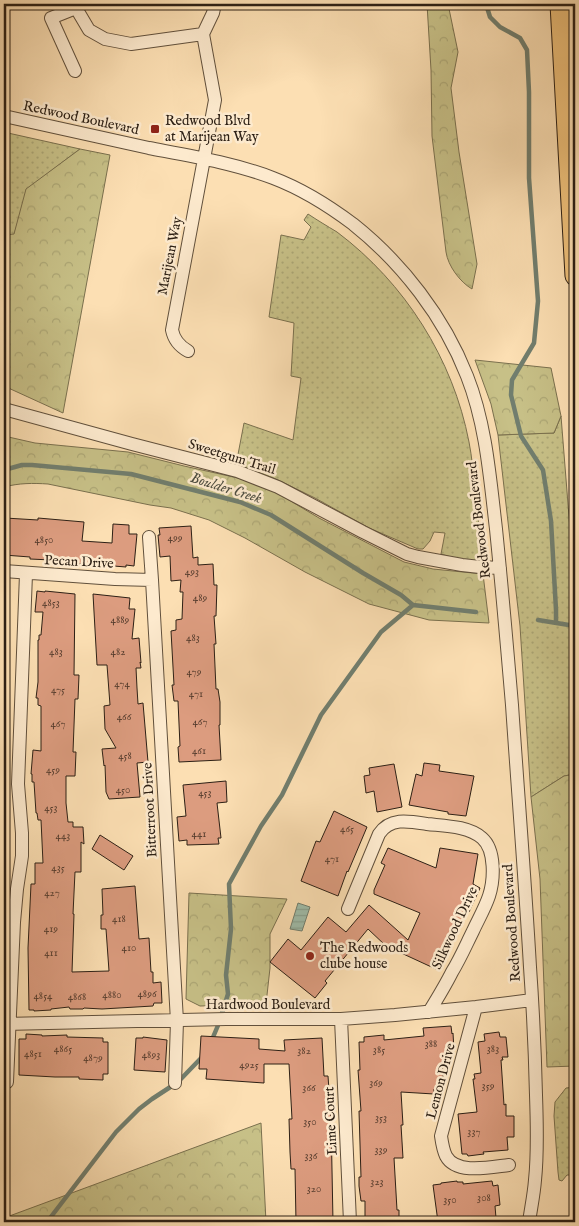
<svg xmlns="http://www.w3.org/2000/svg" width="579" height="1226" viewBox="0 0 579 1226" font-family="'IM FELL English',serif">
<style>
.grass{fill:url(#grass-dots);stroke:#7a704e}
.forest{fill:url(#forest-crowns);stroke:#7a704e}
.water{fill:url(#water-rules);stroke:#717e6e}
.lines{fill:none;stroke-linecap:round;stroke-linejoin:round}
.stream{stroke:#717e6e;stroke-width:4.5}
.building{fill:#dc9c7f;stroke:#2d2015}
.minor-casing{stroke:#61503c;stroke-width:14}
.primary-casing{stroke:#2d2015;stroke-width:21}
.minor{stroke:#fdeace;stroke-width:12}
.primary{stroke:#eec07a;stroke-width:19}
.poi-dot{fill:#8f2418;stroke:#fdeace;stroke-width:2}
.labels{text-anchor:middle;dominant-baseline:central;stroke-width:5;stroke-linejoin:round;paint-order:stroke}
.number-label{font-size:11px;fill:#593f30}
.street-label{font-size:14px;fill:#2d2015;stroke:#fdeace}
.poi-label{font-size:14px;fill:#2d2015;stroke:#fdeace;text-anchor:start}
.water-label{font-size:15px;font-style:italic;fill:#4f4f42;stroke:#fdeace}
</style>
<defs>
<pattern id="grass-dots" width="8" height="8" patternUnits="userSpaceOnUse" patternTransform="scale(1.25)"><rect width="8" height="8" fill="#c7c087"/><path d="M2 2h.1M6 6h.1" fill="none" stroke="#aba574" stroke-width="1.8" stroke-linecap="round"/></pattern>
<pattern id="forest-crowns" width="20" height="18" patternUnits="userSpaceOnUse" patternTransform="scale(1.25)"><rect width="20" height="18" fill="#c7c087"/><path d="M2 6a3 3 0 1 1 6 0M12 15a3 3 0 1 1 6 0" fill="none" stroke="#aba574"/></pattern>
<pattern id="water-rules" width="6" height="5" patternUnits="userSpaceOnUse" patternTransform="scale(1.25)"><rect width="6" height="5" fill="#9fbdaa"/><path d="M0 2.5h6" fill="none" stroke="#89a291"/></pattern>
</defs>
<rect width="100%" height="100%" fill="#fcdfb3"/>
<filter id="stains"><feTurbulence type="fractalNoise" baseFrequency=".004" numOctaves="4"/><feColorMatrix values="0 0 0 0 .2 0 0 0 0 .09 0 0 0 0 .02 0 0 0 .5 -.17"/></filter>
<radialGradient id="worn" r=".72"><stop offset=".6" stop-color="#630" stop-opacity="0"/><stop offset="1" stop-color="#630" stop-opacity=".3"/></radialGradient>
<path class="grass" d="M8 133 80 149 27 189 14 235H4V162Z
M308 214C317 220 327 226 337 232 405 283 453 359 469 442 472 457 473 472 475 487 477 510 480 533 482 555V559L476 562 454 558 441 554 445 533 434 532 430 541 423 549H418L369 528 315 498 276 479 236 465 244 423 293 440 301 378 291 376 294 323 269 317 281 235 304 240 311 227 304 220Z
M561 416 575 592V774L564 776 531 797 520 626 498 435 554 433Z
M575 1087V1158L571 1175H567L562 1181 559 1180 558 1172 554 1116 555 1102 566 1088Z"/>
<path class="forest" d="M427 4H448L458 52 451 88 459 152 477 264 472 289C460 282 448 266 446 252L432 136 431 70Z
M80 149 110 155 63 413 4 386V235L14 234 26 189Z
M475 360 551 368 561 416 554 433 498 435 491 404Z
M4 436 35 443 128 452 184 466 238 478 274 491 319 518 404 562 433 569 483 574 489 623 429 620 369 604 305 572 245 538 209 520 171 508 150 505 48 484C33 483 19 483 4 487Z
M575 774V1066L547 1067 540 879 531 797 564 776Z
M189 893 287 899 270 934V968L266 1004 200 1006 186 999Z
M261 1123 266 1222H4V1218Z"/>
<path class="water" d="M298 903 310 907 302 931 290 929Z"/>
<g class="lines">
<path class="stream" d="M486 4 490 17 500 27 520 38 527 50 529 92V178L538 301 534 343 512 380 511 395 521 436 543 470 551 521 556 610V623
M4 470 22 465H32L131 474 240 502 271 515 363 573 401 595 413 605 476 612
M538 620 575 626
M211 1042 219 1023 228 994 226 975 231 929 229 884 261 826 282 795 321 715 381 632 413 605
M47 1222 116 1132 139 1109 152 1099 178 1082 204 1055"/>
</g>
<path class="building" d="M5 518 38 520V518L84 522 82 541 112 543 113 524 129 525V534H137L134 566 126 565V567L89 564H73V561L30 559V557L4 555Z
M191 526 193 558 198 557V565L213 564 214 585H217L216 616H214L216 644H214L216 689H218L220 702V725H219L221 760 179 762 178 747 180 746 178 701H174L172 685H174L171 631 176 630V620L182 619 183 592H180L181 580 171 581 170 556 160 557 158 535H160L159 528Z
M37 591 45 592V591L75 594 74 675H79L78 699H75L73 752H76L75 776H66V803L68 822H73V827H83L84 844 81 842V872H75L73 914H74L72 972 109 971 106 929H101V915H103L102 889 135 886 139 939 149 938 151 972H153V983L161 982 162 1003H154L153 1006 102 1009 84 1008 83 1009H70L69 1007 51 1009V1010L34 1011V1010H29L28 948 31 884H35V863H43L41 820H38L37 813H36L34 782H32V774H31L33 750 41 751V706L38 705V698H36L38 682V640H39V635H41L43 612H35Z
M93 594 130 598 129 609H135L132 639 139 638 141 663 140 662 141 668H136L137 688 138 704 143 703 148 762 137 763 140 797 109 799 106 792 105 765 104 766 102 749 116 748 105 729 104 706 110 705 107 665H97Z
M424 763 440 765 439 771 474 776 466 816 448 814V812L409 805 416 774 422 776Z
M394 764 402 807 377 812 374 791 366 793 364 776 370 775 369 768Z
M226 781 227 802 217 803 221 838H218L219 844 187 845V840L179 841 177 817 186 816 183 785Z
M334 811 367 827 348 872 347 871 338 896 301 881 316 841 320 842Z
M100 835 133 856 124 870 92 849Z
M388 848 436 868 440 848 478 854 473 884 480 888 469 912 466 911 455 939 452 938 438 970 386 946 368 929 325 981 327 983 315 998 270 962 288 939 301 950 328 917 346 932 369 905 408 940 420 913 374 894V890L385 865 381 863Z
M451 1026 452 1034 453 1033 454 1050 445 1051 442 1073H443L442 1090 434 1089V1094L401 1092 403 1125H401L403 1158H394L397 1210H399V1222H365V1201H361L359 1186V1177H361L359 1111H361L358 1070H360L359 1042H364V1037L384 1035V1040L424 1036 423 1028Z
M499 1032 500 1037H506L508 1057H502L503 1060H501L504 1105 506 1104V1116H514V1137H507L508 1150 483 1152 484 1154 468 1156 467 1154H462L458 1114 477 1112 473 1079H475L474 1074 481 1073 478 1042 485 1041 484 1034Z
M26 1034 42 1035V1036L67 1035V1037L103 1038V1042H108V1074H103V1080L79 1079V1077H55L19 1075V1039H26Z
M201 1036 259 1039V1049L285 1051 284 1040 322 1038 324 1076H328L331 1118 333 1222H296L295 1169H291L290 1152 289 1119H292L289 1064H264V1083L206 1079 207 1069H199Z
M143 1037 167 1040 165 1072 134 1070 136 1038H143Z
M457 1181V1182H463V1184L492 1181 493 1186 498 1185 500 1205 495 1206 496 1218 456 1222H438L433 1185 441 1184V1183Z"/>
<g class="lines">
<g class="minor-casing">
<path id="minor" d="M75 4 76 8 89 30 105 39 131 44 203 34
M75 71 51 18 76 8
M4 116C52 127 101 137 149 148 191 156 234 163 273 178 302 189 329 206 353 224 402 263 444 317 467 376 486 424 490 478 496 529 502 588 507 646 512 705 518 793 525 880 530 967 533 1010 535 1052 536 1095 537 1123 538 1152 535 1180 534 1194 531 1208 529 1222
M188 351C179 346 174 340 172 330L215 100 203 34 213 13 215 4
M4 409 132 444 237 471 278 487 363 532 407 554 418 557 462 565 480 567 500 568
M149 537 152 580 177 1021 175 1083
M4 571 115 579 152 580
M348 909 379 834C390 817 409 821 427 824 445 826 468 826 482 838 496 850 494 881 489 896 485 908 478 920 473 931 466 945 460 959 452 972 445 986 437 999 429 1012
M476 1007 441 1136C442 1143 443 1150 446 1156 456 1175 491 1167 509 1165
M341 1019 350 1222
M4 1024 226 1019H341L395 1015 476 1007 532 1000
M7 1082 14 922 17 889 22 856V833L18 784 26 574"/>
</g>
<g class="primary-casing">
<path id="primary" d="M560 4 575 276"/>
</g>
<use href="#minor" class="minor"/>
<use href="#primary" class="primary"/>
</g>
<g class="poi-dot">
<rect x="150" y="124" width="10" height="10" rx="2.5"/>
<circle cx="310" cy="956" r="5"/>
</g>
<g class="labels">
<g class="number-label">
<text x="175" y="538">499</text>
<text x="44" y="540">4850</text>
<text x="192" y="572">493</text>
<text x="200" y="598">489</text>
<text x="51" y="603">4853</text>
<text x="120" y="620">4889</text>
<text x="193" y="638">483</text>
<text x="56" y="652">483</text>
<text x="118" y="652">482</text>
<text x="194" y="672">479</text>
<text x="122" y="684">474</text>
<text x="58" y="690">475</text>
<text x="196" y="694">471</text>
<text x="124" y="717">466</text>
<text x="200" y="722">467</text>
<text x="58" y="724">467</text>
<text x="199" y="751">461</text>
<text x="125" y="756">458</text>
<text x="53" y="770">459</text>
<text x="123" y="790">450</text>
<text x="205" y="793">453</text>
<text x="51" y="808">453</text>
<text x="347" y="829">465</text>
<text x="199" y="834">441</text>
<text x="63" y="836">443</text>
<text x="332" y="859">471</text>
<text x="58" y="868">435</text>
<text x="52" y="893">427</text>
<text x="119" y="919">418</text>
<text x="51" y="929">419</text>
<text x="129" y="948">410</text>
<text x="51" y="953">411</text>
<text x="147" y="994">4896</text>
<text x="112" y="995">4880</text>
<text x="43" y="996">4854</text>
<text x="77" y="997">4868</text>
<text x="431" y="1044">388</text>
<text x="63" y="1049">4865</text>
<text x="493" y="1049">383</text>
<text x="379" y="1050">385</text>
<text x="304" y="1051">382</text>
<text x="33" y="1054">4851</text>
<text x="151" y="1055">4893</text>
<text x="93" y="1058">4879</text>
<text x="249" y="1065">4925</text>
<text x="376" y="1083">369</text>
<text x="488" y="1086">359</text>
<text x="309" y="1088">366</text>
<text x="381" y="1118">353</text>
<text x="310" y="1122">350</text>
<text x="474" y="1132">337</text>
<text x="381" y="1150">339</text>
<text x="311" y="1156">336</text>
<text x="377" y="1182">323</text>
<text x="314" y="1189">320</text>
<text x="484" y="1198">308</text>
<text x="450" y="1200">350</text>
</g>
<g class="street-label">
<text transform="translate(81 118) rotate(12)">Redwood Boulevard</text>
<text transform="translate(170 256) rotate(-79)">Marijean Way</text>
<text transform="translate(232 457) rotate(17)">Sweetgum Trail</text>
<text transform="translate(479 520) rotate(-97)">Redwood Boulevard</text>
<text transform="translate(79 562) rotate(3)">Pecan Drive</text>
<text transform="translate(150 810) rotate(-93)">Bitterroot Drive</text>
<text transform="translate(512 923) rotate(-94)">Redwood Boulevard</text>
<text transform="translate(455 928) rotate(-65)">Silkwood Drive</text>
<text x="268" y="1005">Hardwood Boulevard</text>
<text transform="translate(441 1081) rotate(-75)">Lemon Drive</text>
<text transform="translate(331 1121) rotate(-93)">Lime Court</text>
</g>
<g class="poi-label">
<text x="165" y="121">Redwood Blvd<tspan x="165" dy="16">at Marijean Way</tspan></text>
<text x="320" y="948">The Redwoods<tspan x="320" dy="16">clube house</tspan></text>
</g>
<g class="water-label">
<text transform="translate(226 488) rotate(17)">Boulder Creek</text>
</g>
</g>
<rect width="579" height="1226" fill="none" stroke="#fcdfb3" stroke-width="20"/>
<rect x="5" y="5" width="569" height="1216" fill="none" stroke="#2d2015" stroke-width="2.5"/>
<rect x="10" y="10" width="559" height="1206" fill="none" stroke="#2d2015"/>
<rect width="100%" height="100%" filter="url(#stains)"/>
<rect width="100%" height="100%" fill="url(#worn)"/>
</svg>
